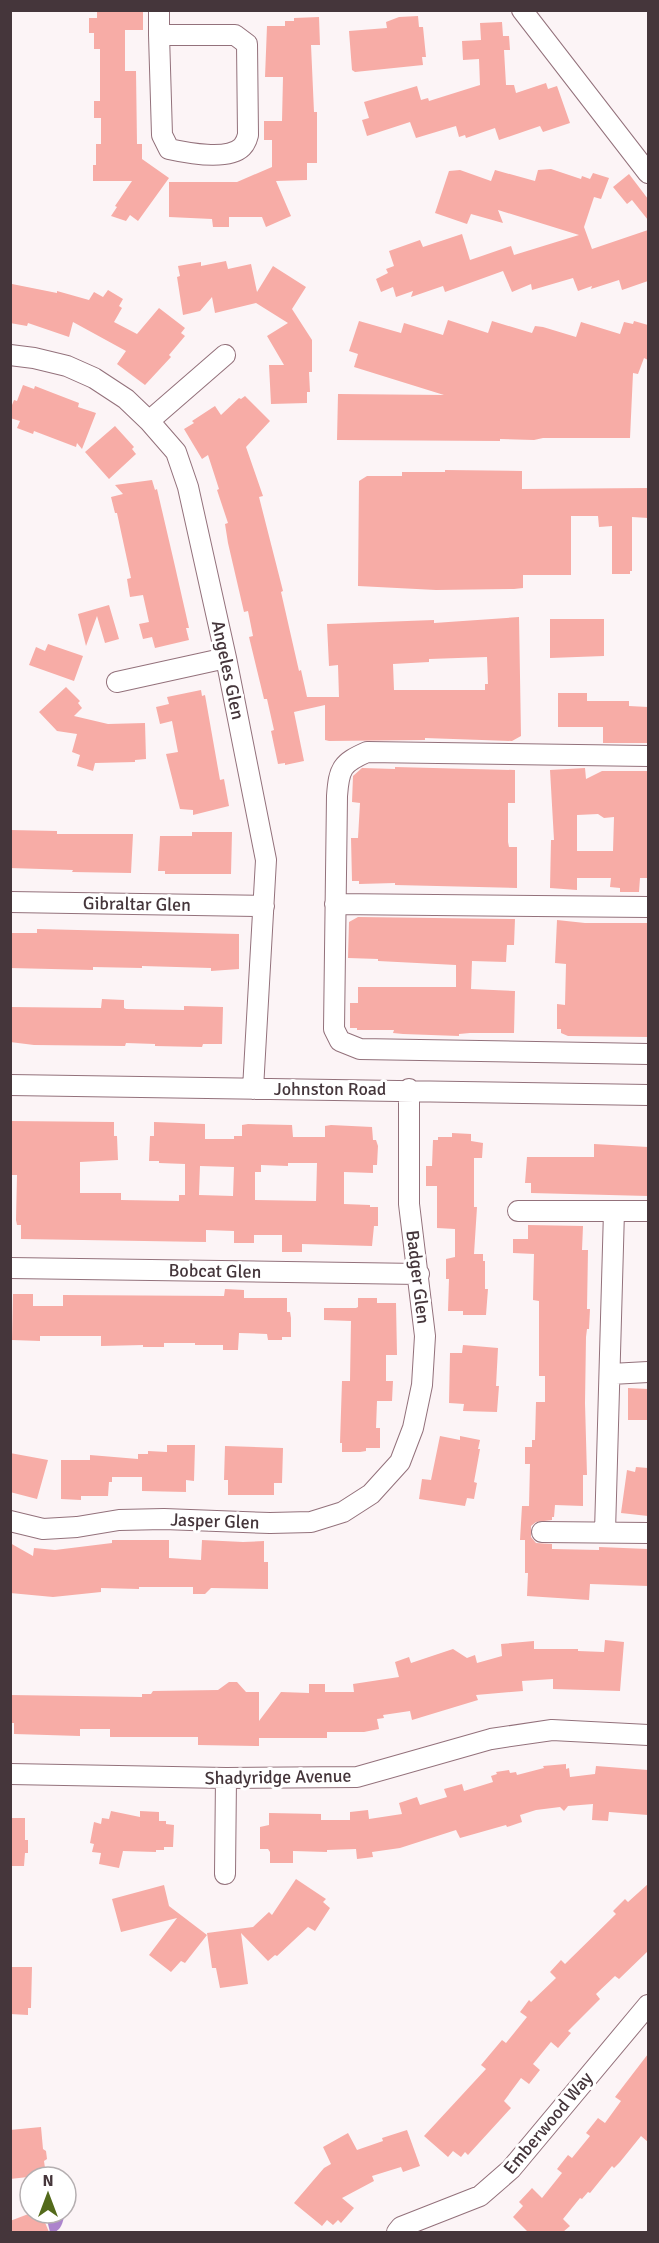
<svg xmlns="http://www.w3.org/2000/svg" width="659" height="2243" viewBox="0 0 659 2243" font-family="Signika,sans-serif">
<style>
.water{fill:#ac84cc}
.building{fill:#f7aca6;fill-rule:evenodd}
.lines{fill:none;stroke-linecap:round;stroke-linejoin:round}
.street-casing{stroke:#93717b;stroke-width:22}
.street{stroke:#fff;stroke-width:20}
.labels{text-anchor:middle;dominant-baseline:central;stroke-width:6;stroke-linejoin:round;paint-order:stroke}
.street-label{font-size:18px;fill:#45363b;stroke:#fff}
</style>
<rect width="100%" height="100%" fill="#fcf4f6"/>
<path class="water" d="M49 2213H61L64 2217C62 2226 59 2233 50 2232L47 2220Z"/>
<path class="building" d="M97 11H143V30H125V71H136L137 144H142V159L169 178 138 221 130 215 126 221 111 216 117 207 115 206 132 181H93V165H96V144H101V118H94V101H100V49H94V33H89V18H97Z
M418 16 419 27H423L426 57H422L423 65 355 72 352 70 349 31 387 28 386 22 399 17Z
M319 17 320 45H311L314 112H317V163H307V180L276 181 291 216 266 227 262 217H229V227H213L212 219 169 217V182H237L272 167V140H264V121H282L283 77H265L267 26H285V21H294V18Z
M502 22 503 36H509L510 50H504L506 85H514L516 93 546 83 548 89 557 86 570 123 543 132 540 126 499 140 495 128 466 138 465 135 459 137 456 126 416 138 410 122 367 136 362 120 369 118 364 102 417 86 421 100 428 98 429 101 480 85 479 59 463 60 462 41 481 40 480 23Z
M551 169 581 179 582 176 590 179 593 173 609 178 601 199 594 197 584 227 592 249 648 230V281L622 290 619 280 591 289 592 286 578 291 573 278 532 290 531 284 512 292 503 271 445 292 443 286 411 297 413 291 396 297 393 287 381 292 376 279 388 273 386 269 394 266 389 251 420 240 423 247 462 234 470 260 511 246 514 255 579 235 498 210 503 223 471 214 467 224 435 213 449 171 460 170 491 181 495 170 535 181 538 170Z
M629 174 648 199V220L632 200 627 204 613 187Z
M226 261 228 269 251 264 257 292 273 266 306 287 292 309 312 340V372H309L310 392H307V403L271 404 269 365H284L267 336 288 323 256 303 215 313 212 297 200 311 183 315 177 277 180 276 178 266 201 262V266Z
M12 284 57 293V291L89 300 94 292 103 297 108 290 123 299 119 306 122 308 114 322 137 334 159 308 185 328 181 333 185 336 169 355 171 357 145 385 117 364 126 351 73 322 69 337 28 323 27 326 10 323V286Z
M448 320 488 333 492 321 532 333 535 326 543 327 576 337 581 322 620 334 624 322 633 324 634 321 648 325V360L644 358 638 374 633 373 630 438H543L534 440 500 439V441L337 440 338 394 444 395 354 367 358 354 349 351 359 321 401 333 404 323 443 335Z
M23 385 34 389 35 386 53 393 79 403 78 407 96 413 82 449 77 443 76 447 34 431 33 434 17 428 20 421 10 418V410L14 400 17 401Z
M245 396 270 421 246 447 263 496 259 497 283 591 281 592 299 671 301 670 307 697H339L338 665 329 666 327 624 434 620V623L519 617 521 736 512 741 425 738V740L329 741 325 740V705L294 712 304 761 285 765V763L278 764 271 731 274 730 267 699H264L249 637 253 636 248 611 244 612 228 543 225 524 228 523 217 490 219 489 208 455 202 459 184 429 194 423 192 421 215 406 221 415 239 398 241 399ZM487 657 488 684H485V690H394L393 664 429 662V659Z
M115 426 134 447 132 449 136 454 109 479 85 452Z
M445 470 522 471V489L648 488V518L632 517V571H630V574H612V526L599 527 598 516H571V575H523V588L514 589 436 590 358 586 359 481 367 476H402V472H445Z
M152 480 155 490 157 489 174 562 189 628H186L189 640 155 648 152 637 143 639 139 624 149 622 143 595 130 597 127 579 131 578 117 513H115L111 497 123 494 115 485Z
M109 605 119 639 105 643 97 616 86 646 78 614Z
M550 619H604V656L550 658Z
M48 644 83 656 74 681 29 665 36 647 45 651Z
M66 687 80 701 78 703 82 708 74 716 108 724 145 723 146 759 135 760V762L95 763 93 771 77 766 80 755 72 752 77 734 57 731 39 712Z
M201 690 202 696 205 695 220 780 224 779 229 806 193 815V810L180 809 166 754 178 752 172 721 160 724 156 707 169 704 167 697Z
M558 693H587V701H629V706L648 707V743H603V727H558Z
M395 767 515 770V803H508V842L509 847H517V888L395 885V883L359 884V881H352L351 838H358L360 803 352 802 353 776 362 768 395 769Z
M585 768 586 779 602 771H648V878H640L639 892H620V888L610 887 611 878H577V890L550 888 551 840H554L550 770ZM598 814 604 818 614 817 613 851H577V815Z
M10 830 57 831V834H133L131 873 72 872 73 870 10 868Z
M192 832H232L231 874H165V871H158L160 836H192Z
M358 917 515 919 514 945H507L506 962 472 961 471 989 515 991 514 1033H470L459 1034V1036L403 1034 393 1033 394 1030H357V1028H350V1003H358V987H456V965L378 961V959L348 958 349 922Z
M557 920 585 923H648V1037L568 1036 561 1033V1029H557V1004L565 1005 566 964 555 963Z
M37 929 239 934V969L211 971V968L142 966V968L93 967V970L10 968V933H37Z
M102 999 124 1000V1008L126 1009 184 1010V1006L223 1007 222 1044H203L202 1047 155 1046V1044L126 1043 125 1046 34 1045 10 1042V1007L101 1008Z
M10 1121 114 1122V1136H117L118 1160 80 1162V1193H121V1200L179 1201V1195H185V1164L159 1163V1161H149L150 1136H154V1122L205 1124V1139H234V1136H242V1125L248 1124 292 1125 293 1137H325V1126L331 1125 372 1127 373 1140H376L378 1146 377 1165H373V1173L344 1172V1204L370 1205V1207H378V1226H374L372 1246 302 1244V1252H282V1235H254V1243H234V1231L206 1230V1242L21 1239V1225H17L16 1220 17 1175H12L10 1167ZM288 1163H317L316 1201 255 1200V1172H261V1165L288 1166ZM200 1166 234 1167 233 1196 199 1195Z
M452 1133 471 1134V1141L483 1143 482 1158H474V1207H477L474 1254H483V1261H485V1289H488L486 1315H463V1311H448L449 1279H446V1259L455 1257V1229L437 1228V1186H426V1166H432L433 1140H438V1137H452Z
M594 1144 648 1147V1196L531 1193V1183H525L527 1157H594Z
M528 1225 583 1226 582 1250H588L587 1309H590L589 1329H587L586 1337 585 1403 587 1475H583V1506L555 1505 554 1517H552V1520L536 1522 531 1526V1537L536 1543 552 1544V1549L599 1550V1547L648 1549V1586L590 1584 589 1600 527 1596 528 1573H525V1540H520L522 1506H529L530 1464H525V1447H532V1440H535L536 1402H545V1376H539V1301L533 1300 534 1254 513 1253V1239H528Z
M225 1289 244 1290V1298H287V1312H290L291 1318V1337H282V1340H268L267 1334 239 1333 238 1350H223V1345H195V1343H164V1347H143V1345L101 1346V1336H40V1341L12 1340 13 1294H33V1306H63V1295L224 1296Z
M358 1298H377V1303H396L397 1355H386V1381H393L392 1401H377L376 1428H380V1448H366V1451L360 1452H342V1443H340L342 1381H350L351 1321 324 1320V1308H356L358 1307Z
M463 1345 498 1348 496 1386H499L497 1412 463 1411 464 1404 449 1403 450 1353H462Z
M628 1388 648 1389V1420H628Z
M440 1436 460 1440V1436L480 1440 478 1449H480L474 1482 477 1483 474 1499 467 1498 465 1506 419 1499 422 1479 431 1480Z
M167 1445H195L194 1481 186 1480V1492L142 1491V1477H112V1482H109L108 1496H81V1500L61 1499V1460H90V1455L138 1459V1454H148V1451L167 1452Z
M225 1446 283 1448 282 1483H274V1495H228V1480H224Z
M10 1453 48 1460 37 1499 10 1492Z
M636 1467 648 1468V1516L621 1513 627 1470 635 1472Z
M112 1540H169V1558L201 1560 202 1540 243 1542 264 1541V1562H268V1589L211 1588 205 1594H193V1587H139V1589L101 1588V1592L53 1597 10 1593V1543L33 1556 34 1548 55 1550 112 1543Z
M605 1640 624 1642 620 1691 553 1689V1679L522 1681 523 1691 476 1695 478 1700 412 1720 410 1711 383 1715 384 1718 377 1719 379 1729 364 1732H327V1738H259V1746L198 1745V1737H110V1729H80V1736L14 1734V1723H10V1695L142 1697V1694H151L153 1691 218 1690 229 1682H237L246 1692H259V1721L281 1692 309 1693V1684H325V1692H354L353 1684 399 1677 395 1662 409 1657 411 1663 453 1649 467 1658 475 1655 477 1663 502 1656 501 1644 534 1641V1649H578V1651L604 1652Z
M566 1764V1769L569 1768 570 1777 595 1774 596 1766 648 1770V1815L609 1812 608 1821 592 1820 593 1804 568 1806 564 1811 560 1807 536 1810 520 1815 522 1822 507 1827 506 1825 460 1838 456 1830 400 1848 372 1852 373 1857 357 1859 356 1849 327 1850V1852L293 1851V1863H270V1852L268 1849H260V1827L269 1825V1813L321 1814V1820H350V1812L368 1810 369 1819 402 1814 399 1803 417 1797 420 1805 447 1797 444 1789 462 1784 464 1791 493 1782 491 1776 497 1774 496 1772 509 1770 510 1773 516 1772 517 1775 544 1768 543 1766Z
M111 1811 140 1817V1811L159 1812V1821H166V1824L174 1825 173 1847H164V1850H156V1852L123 1851 119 1868 99 1864 101 1853 92 1852 94 1844 90 1843 94 1822 101 1824 102 1818 109 1819Z
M10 1818H25V1840H28V1853H25L24 1866H10Z
M296 1879 326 1899 323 1902 330 1908 315 1931 308 1927 277 1956 275 1955 268 1961 241 1933 248 1984 220 1988 216 1968H212L207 1933 253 1927 269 1912 272 1915Z
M648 1884V1951L619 1979 615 1976 596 1994 600 1999 568 2031 571 2033 558 2048 551 2042 533 2064 540 2070 529 2084 521 2078 504 2101 511 2108 468 2155 465 2152 461 2157 453 2151 448 2157 424 2136 486 2069 481 2065 502 2040 506 2043 527 2017 520 2012 529 2000 531 2002 556 1978 550 1972 561 1960 565 1964 616 1914 613 1911 625 1899 628 1902Z
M164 1885 169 1906 207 1935 185 1963 181 1961 171 1972 149 1955 177 1918 121 1932 112 1899Z
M10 1967H32L31 2008H28V2015L10 2014Z
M648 2054V2142L641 2136 620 2162 614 2168 612 2166 590 2193 588 2192 582 2199 580 2198 563 2219 570 2226 563 2232H528L513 2217 523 2206 519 2202 532 2188 542 2198 562 2173 557 2169 568 2155 572 2158 590 2136 586 2133 598 2118 605 2123 621 2101 615 2097Z
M41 2127 43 2149 46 2151 47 2159 44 2161 46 2175 10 2179V2130Z
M407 2130 420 2166 403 2172 401 2167 372 2176 374 2181 342 2198 354 2208 341 2223 338 2220 333 2225 327 2220 322 2226 294 2203 324 2168 331 2164 323 2147 348 2133 357 2150 383 2141 382 2138Z
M31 2213H41L49 2232H10V2221Z"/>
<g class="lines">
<g class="street-casing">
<path id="street" d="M159 10V35
M522 10 648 173
M159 35H235L247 44 248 135C247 139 245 144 242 147 228 161 187 153 169 149L162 135Z
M10 355 34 358 67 366 94 378 126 399 149 421 176 452 188 487 226 658 266 860 253 1089
M149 421 225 355
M117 682 226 658
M648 756 367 752C342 763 339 768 337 796L334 1029 340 1041 360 1049 648 1054
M10 902 264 906
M335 904 648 907
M10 1085C223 1088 436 1090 648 1095
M518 1211H648
M10 1268 419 1274
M611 1374 648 1372
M10 1521 43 1529 77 1527 119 1520 164 1519 270 1523 311 1522 343 1512 371 1494 400 1462 413 1428 422 1385 425 1336 409 1204V1089
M542 1532 648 1533
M605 1532 614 1211
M10 1774 226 1778 357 1777 491 1739 552 1730 648 1735
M225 1874 226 1778
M397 2232 401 2227 480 2196 511 2169 648 2005"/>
</g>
<use href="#street" class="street"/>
</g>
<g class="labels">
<g class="street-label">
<text transform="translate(228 670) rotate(78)">Angeles Glen</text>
<text transform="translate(137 904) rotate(1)">Gibraltar Glen</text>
<text x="330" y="1089">Johnston Road</text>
<text transform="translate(215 1271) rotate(1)">Bobcat Glen</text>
<text transform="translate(418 1277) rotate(83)">Badger Glen</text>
<text transform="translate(215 1521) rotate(2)">Jasper Glen</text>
<text transform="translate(278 1777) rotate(-1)">Shadyridge Avenue</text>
<text transform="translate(548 2123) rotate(-50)">Emberwood Way</text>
</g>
</g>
<rect width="659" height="2243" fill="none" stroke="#45363b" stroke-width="24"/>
<g transform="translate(48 2195)"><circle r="28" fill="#ffffff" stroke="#b5afb1" stroke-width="1.5"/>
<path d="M0-4.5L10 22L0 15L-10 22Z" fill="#536a1b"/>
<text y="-9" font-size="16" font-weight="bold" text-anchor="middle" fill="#45363b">N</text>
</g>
</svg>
